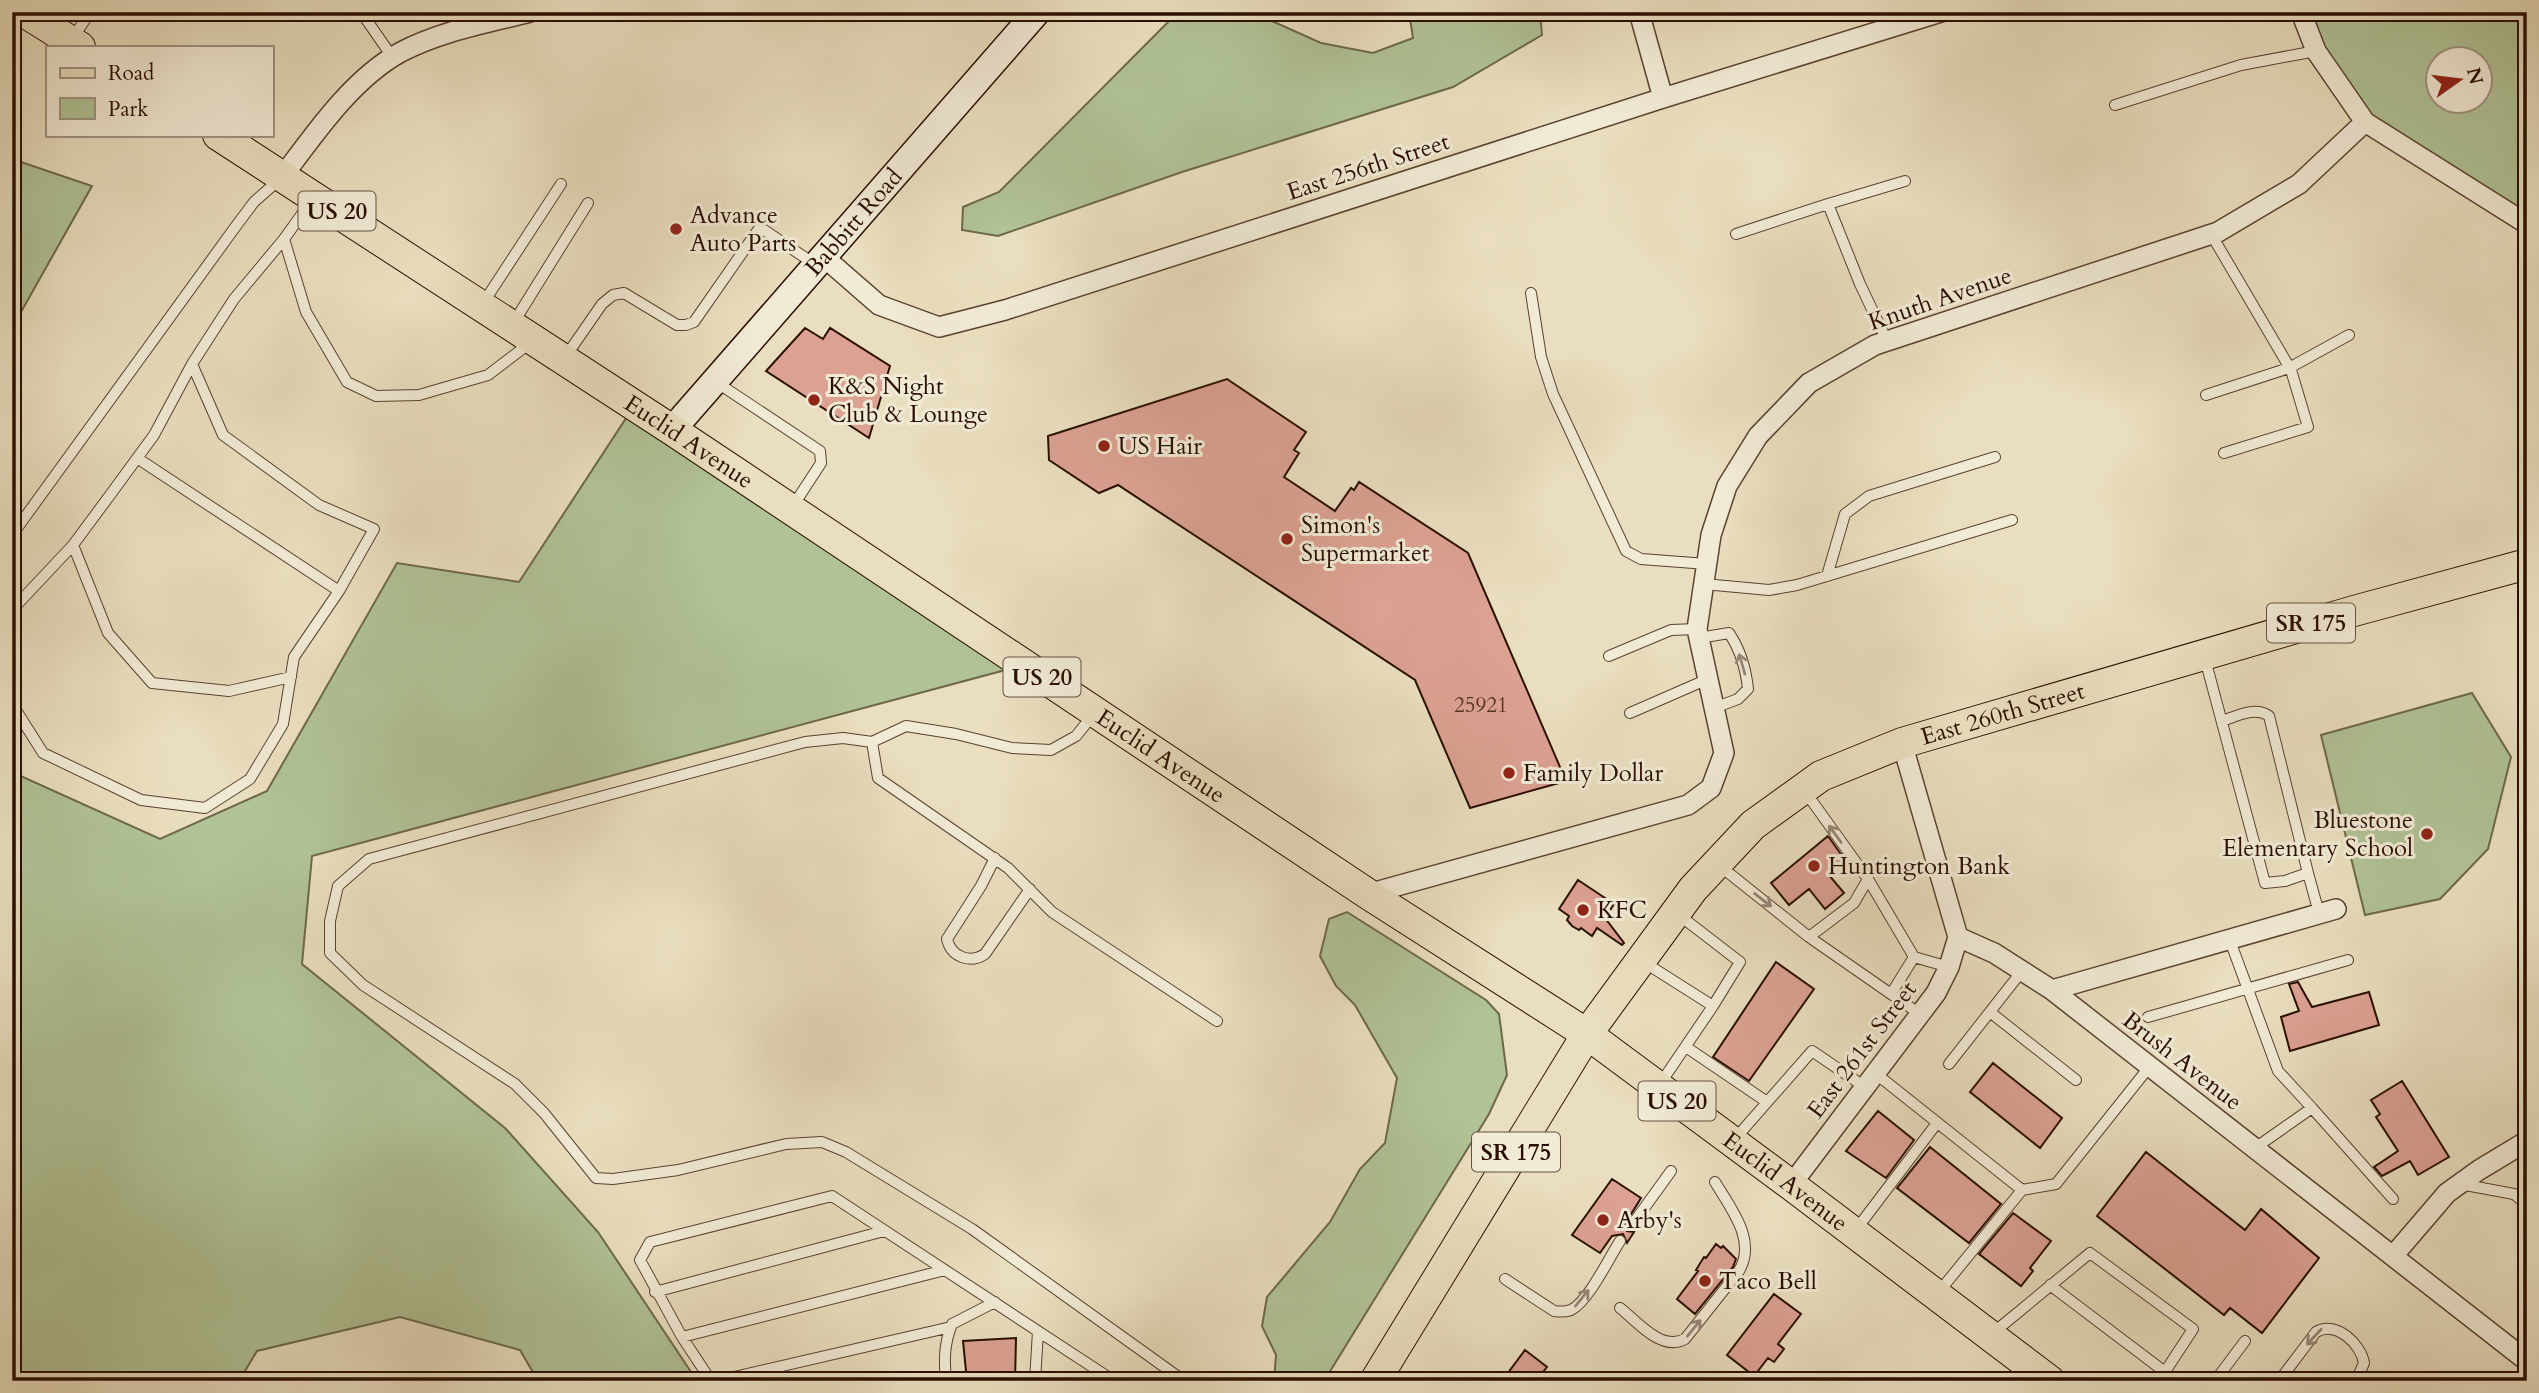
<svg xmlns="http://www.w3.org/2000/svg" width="2539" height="1393" viewBox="0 0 2539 1393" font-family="Cardo,serif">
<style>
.green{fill:#b0c296;stroke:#6d684b;stroke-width:2;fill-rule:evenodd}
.building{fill:#dba193;stroke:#2a0e00;stroke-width:2}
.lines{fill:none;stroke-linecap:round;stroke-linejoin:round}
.lane-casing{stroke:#5a4230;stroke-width:12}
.street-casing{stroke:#5a4230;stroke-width:22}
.secondary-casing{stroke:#2a0e00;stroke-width:29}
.primary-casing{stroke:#2a0e00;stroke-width:32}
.lane{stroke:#f1ead5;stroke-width:10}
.street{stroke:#f1ead5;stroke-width:19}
.secondary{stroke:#f1ead5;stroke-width:26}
.primary{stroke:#e9debf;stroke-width:30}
.oneway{stroke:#978775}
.poi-dot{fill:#8f2418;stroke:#f1ead5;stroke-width:2.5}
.labels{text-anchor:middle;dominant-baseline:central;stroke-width:6;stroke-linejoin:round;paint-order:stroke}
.number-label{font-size:21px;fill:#563325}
.shield{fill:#f1ead5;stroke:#665040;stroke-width:2}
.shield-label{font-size:23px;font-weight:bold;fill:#2a0e00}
.street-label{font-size:24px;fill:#2a0e00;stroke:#f1ead5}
.poi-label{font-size:24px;fill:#2a0e00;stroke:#f1ead5;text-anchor:start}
</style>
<rect width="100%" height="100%" fill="#e9debf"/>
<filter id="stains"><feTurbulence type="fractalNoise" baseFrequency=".00286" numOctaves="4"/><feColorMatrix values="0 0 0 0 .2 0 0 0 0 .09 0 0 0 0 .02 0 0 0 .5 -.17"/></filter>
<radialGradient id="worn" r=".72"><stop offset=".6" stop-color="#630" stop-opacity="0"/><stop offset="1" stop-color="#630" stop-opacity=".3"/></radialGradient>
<path class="green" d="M1178 12H1252L1321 43 1373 53 1413 38 1409 12H1540L1542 35 1453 87 1182 172 998 236 962 230 963 207 999 192Z
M2330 12H2527V220L2365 122 2304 21ZM2438 60H2480V102H2438Z
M12 159 92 186 12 328Z
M634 406 1024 665 312 856 302 964 505 1128 598 1232 697 1381H538L520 1350 400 1317 257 1351 239 1381H12V772L160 839 267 791 397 563 519 582Z
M2472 693 2511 757 2488 849 2440 899 2365 915 2321 735Z
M1347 912 1486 1000 1499 1014 1507 1075 1489 1114 1324 1381H1274L1276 1355 1262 1326 1267 1297 1330 1222 1360 1169 1385 1143 1397 1078 1355 1005 1336 986 1320 956 1329 919Z"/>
<path class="building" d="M805 328 823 339 830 328 890 366 869 438 766 371Z
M1227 379 1306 432 1294 450 1299 453 1284 477 1335 511 1351 488 1354 490 1359 482 1468 553 1566 781 1470 808 1415 680 1118 485 1099 493 1049 460 1048 436Z
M1828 836 1845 860 1828 874 1844 893 1825 909 1809 889 1789 905 1771 883Z
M1578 880 1614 904 1605 918 1624 943 1622 945 1597 928 1592 936 1581 928 1579 930 1572 926 1567 920 1569 916 1559 909Z
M1776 962 1814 989 1749 1081 1713 1057Z
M2298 982 2312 1007 2369 992 2379 1025 2290 1051 2281 1017 2299 1011 2289 984Z
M1993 1063 2062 1118 2040 1148 1970 1092Z
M2402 1081 2449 1157 2418 1175 2410 1161 2382 1176 2374 1167 2398 1151 2376 1117 2380 1114 2371 1100Z
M1878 1111 1914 1140 1886 1178 1846 1151Z
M1930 1147 2001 1204 1969 1243 1897 1188Z
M2146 1152 2245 1230 2261 1209 2319 1258 2262 1333 2230 1308 2224 1315 2097 1216Z
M1612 1179 1641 1198 1625 1224 1627 1231 1634 1232 1627 1243 1623 1234 1612 1236 1600 1253 1572 1235Z
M2013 1213 2051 1241 2030 1268 2033 1271 2021 1286 1979 1254Z
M1716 1244 1721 1248 1723 1246 1736 1259 1733 1267 1695 1314 1677 1299 1698 1271 1696 1270 1704 1257 1706 1258Z
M1774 1294 1801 1314 1778 1344 1784 1349 1774 1362 1768 1358 1754 1376 1727 1355Z
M1016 1338 1015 1381H967L963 1341Z
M1525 1350 1547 1367 1536 1381H1502Z"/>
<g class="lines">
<g class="lane-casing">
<path id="lane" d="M361 12 393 58
M73 38 90 12
M2115 105 2241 65 2316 51
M312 200 284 239 306 312 347 382 376 396 419 395 488 375 530 343
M1736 234 1828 204
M2211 234 2291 370 2308 427 2224 453
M1531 293 1541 357 1553 394 1626 551 1641 559 1707 564
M482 305 561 184
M514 322 588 203
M1887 341 1860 284 1828 204 1905 181
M566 356 602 304 613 295 624 293 677 325H686L694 322 758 230H764L816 265
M716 382 820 451 821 463 793 506
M2206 395 2289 368 2349 335
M137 458 339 591
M12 535 236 226 254 202 280 179
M73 545 108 633 152 683 229 691 291 677
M1827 576 1845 514 1869 496 1995 457
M1704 584 1769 590 1797 585 2012 520
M12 610 73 545 113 491 154 435 192 364 234 299 284 239
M1699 638 1729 633C1740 649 1746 670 1748 689L1738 699 1714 708
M1609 656 1671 630 1697 629
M2205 659 2265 883 2285 881 2308 873 2269 716C2255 706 2237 716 2222 721
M12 704 43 753 141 800 205 808 250 779 283 724 294 657 339 591 374 529 319 505 223 435 192 364
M1630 713 1708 679
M1093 715 1076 736 1051 750 1012 748 956 734 906 726 872 742 843 738 805 742 369 859 338 886 330 921V953L363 985 515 1084 544 1113 596 1178 613 1179 678 1170 786 1144 822 1142 846 1152 972 1229 1184 1381
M872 742 878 778 1008 868 1052 912 1217 1021
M995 858 981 886 947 939C951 957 970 964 985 954L1030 889
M1720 866 1809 937 1891 994 1914 957 1868 879 1804 790
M2308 873 2319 913
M1679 915 1740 962 1713 1006
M1809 937 1854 903 1868 879
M2229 938 2278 1071 2312 1108
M1914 957 1949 967
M1642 961 1713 1006 1660 1084
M1891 994 1920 1014
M1990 1012 2076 1080
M2148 1017 2348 960
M1686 1047 1767 1102
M1949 1064 2022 971
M1875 1073 2022 1190
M1734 1140 1812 1051 1865 1087
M2255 1148 2312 1108 2393 1199
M2460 1184 2514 1194 2527 1205
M1632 1225 1671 1171
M1855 1231 1937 1123
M1505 1279 1554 1311C1560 1312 1565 1312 1571 1310 1588 1302 1609 1258 1620 1241
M2050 1285 2165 1372
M655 1292 884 1231
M1938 1293 2022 1190 2056 1184 2150 1066
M1620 1308C1637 1321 1661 1352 1685 1339L1739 1271C1757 1240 1731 1209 1715 1182
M1993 1333 2090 1253 2193 1329 2159 1381
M682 1337 945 1270
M711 1381 682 1337 640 1260 650 1242 832 1196 1114 1381
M717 1381 951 1327
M946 1381C944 1360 944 1344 952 1324L995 1302
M1035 1381 1038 1331
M2215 1381 2245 1341
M2279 1381 2316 1332C2336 1320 2361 1344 2364 1363L2356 1381
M2424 1381 2427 1378 2435 1381"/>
</g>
<g class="street-casing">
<path id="street" d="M1639 12 1663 98
M2301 12 2316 51 2365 122 2527 224
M283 176C315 133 353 78 401 52 441 31 487 23 530 12
M825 258 879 305 939 327 1005 310 1663 98 1941 12
M1902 743 1958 937 1994 953 2052 990 2527 1361
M1368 894 1688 805 1711 788 1724 753 1697 629 1711 535 1727 486 1758 436 1809 383 1875 345 2218 232 2299 184 2365 122
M2052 990 2336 909
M1791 1185 1936 993 1949 967 1958 937
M2393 1256 2447 1193 2479 1170 2527 1141"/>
</g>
<g class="secondary-casing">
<g id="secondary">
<path id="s1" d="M672 430 1037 12"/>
</g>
</g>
<g class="primary-casing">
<g id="primary">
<path d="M24 12 80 47"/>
<path id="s2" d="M218 135 672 430 1368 894 1587 1034 1791 1185 2050 1381"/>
<path id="s3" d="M1375 1381 1587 1034 1693 889 1753 825 1821 776 1902 743 2354 611 2527 564"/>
</g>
</g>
<use href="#lane" class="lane"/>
<use href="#street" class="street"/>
<use href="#secondary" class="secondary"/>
<use href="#primary" class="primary"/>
</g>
<defs><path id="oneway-shaft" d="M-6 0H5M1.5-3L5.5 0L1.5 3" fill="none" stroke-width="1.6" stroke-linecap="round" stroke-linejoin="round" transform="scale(1.75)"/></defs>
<g class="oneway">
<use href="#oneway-shaft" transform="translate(1742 664) rotate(-106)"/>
<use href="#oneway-shaft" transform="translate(1835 834) rotate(-126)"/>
<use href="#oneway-shaft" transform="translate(1763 900) rotate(38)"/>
<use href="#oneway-shaft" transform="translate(1582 1298) rotate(-51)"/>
<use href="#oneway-shaft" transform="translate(1694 1328) rotate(-51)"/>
<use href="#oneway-shaft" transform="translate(2314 1337) rotate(133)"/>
</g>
<g class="poi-dot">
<circle cx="676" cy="229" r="7"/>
<circle cx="814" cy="400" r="7"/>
<circle cx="1104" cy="446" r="7"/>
<circle cx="1287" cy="539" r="7"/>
<circle cx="1509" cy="773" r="7"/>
<circle cx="2427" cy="834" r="7"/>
<circle cx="1814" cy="866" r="7"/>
<circle cx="1583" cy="910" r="7"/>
<circle cx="1603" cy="1220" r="7"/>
<circle cx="1705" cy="1281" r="7"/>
</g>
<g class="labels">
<g class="number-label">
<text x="1481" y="705">25921</text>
</g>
<g class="shield">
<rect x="298.5" y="191.5" width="77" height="39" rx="5"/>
<rect x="2267" y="603.5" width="88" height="39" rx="5"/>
<rect x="1003.5" y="657.5" width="77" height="39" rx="5"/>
<rect x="1638.5" y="1081.5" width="77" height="39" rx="5"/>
<rect x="1472" y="1132.5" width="88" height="39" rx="5"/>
</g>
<g class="shield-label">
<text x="337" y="211">US 20</text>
<text x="2311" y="623">SR 175</text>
<text x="1042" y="677">US 20</text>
<text x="1677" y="1101">US 20</text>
<text x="1516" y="1152">SR 175</text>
</g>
<g class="street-label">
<text transform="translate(1368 167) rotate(-18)">East 256th Street</text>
<text stroke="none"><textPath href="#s1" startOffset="276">Babbitt Road</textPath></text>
<text transform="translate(1940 299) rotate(-19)">Knuth Avenue</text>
<text stroke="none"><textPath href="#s2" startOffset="562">Euclid Avenue</textPath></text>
<text stroke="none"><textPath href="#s3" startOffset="950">East 260th Street</textPath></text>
<text stroke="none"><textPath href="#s2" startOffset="1129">Euclid Avenue</textPath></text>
<text transform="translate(1862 1050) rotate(-53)">East 261st Street</text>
<text transform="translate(2182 1061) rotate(38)">Brush Avenue</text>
<text stroke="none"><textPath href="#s2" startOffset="1885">Euclid Avenue</textPath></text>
</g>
<g class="poi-label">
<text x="690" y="215">Advance<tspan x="690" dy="28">Auto Parts</tspan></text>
<text x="828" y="386">K&amp;S Night<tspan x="828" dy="28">Club &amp; Lounge</tspan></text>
<text x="1118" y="446">US Hair</text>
<text x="1301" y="525">Simon's<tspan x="1301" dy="28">Supermarket</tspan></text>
<text x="1523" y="773">Family Dollar</text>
<text x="2413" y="820" text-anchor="end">Bluestone<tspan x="2413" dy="28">Elementary School</tspan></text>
<text x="1828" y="866">Huntington Bank</text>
<text x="1597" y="910">KFC</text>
<text x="1617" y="1220">Arby's</text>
<text x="1719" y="1281">Taco Bell</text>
</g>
</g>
<rect width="2539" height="1393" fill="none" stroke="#e9debf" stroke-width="42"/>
<rect x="14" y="14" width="2511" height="1365" fill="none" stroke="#2a0e00" stroke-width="3.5"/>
<rect x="21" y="21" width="2497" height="1351" fill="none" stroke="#2a0e00" stroke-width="2"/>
<rect x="46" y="46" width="228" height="91" fill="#f1ead5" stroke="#a19280" stroke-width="2"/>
<rect x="60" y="68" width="35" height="10" fill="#e9debf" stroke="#a19280" stroke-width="2"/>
<text x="108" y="80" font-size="21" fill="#2a0e00">Road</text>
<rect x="60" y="98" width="35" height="21" fill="#b0c296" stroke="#a19280" stroke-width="2"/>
<text x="108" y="116" font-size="21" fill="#2a0e00">Park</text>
<g transform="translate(2459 80) rotate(76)"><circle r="33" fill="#f1ead5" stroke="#a19280" stroke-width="2"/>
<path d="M0-5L12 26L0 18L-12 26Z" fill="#8f2418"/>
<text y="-10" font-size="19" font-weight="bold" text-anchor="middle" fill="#2a0e00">N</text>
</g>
<rect width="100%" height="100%" filter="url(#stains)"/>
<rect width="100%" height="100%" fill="url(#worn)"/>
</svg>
